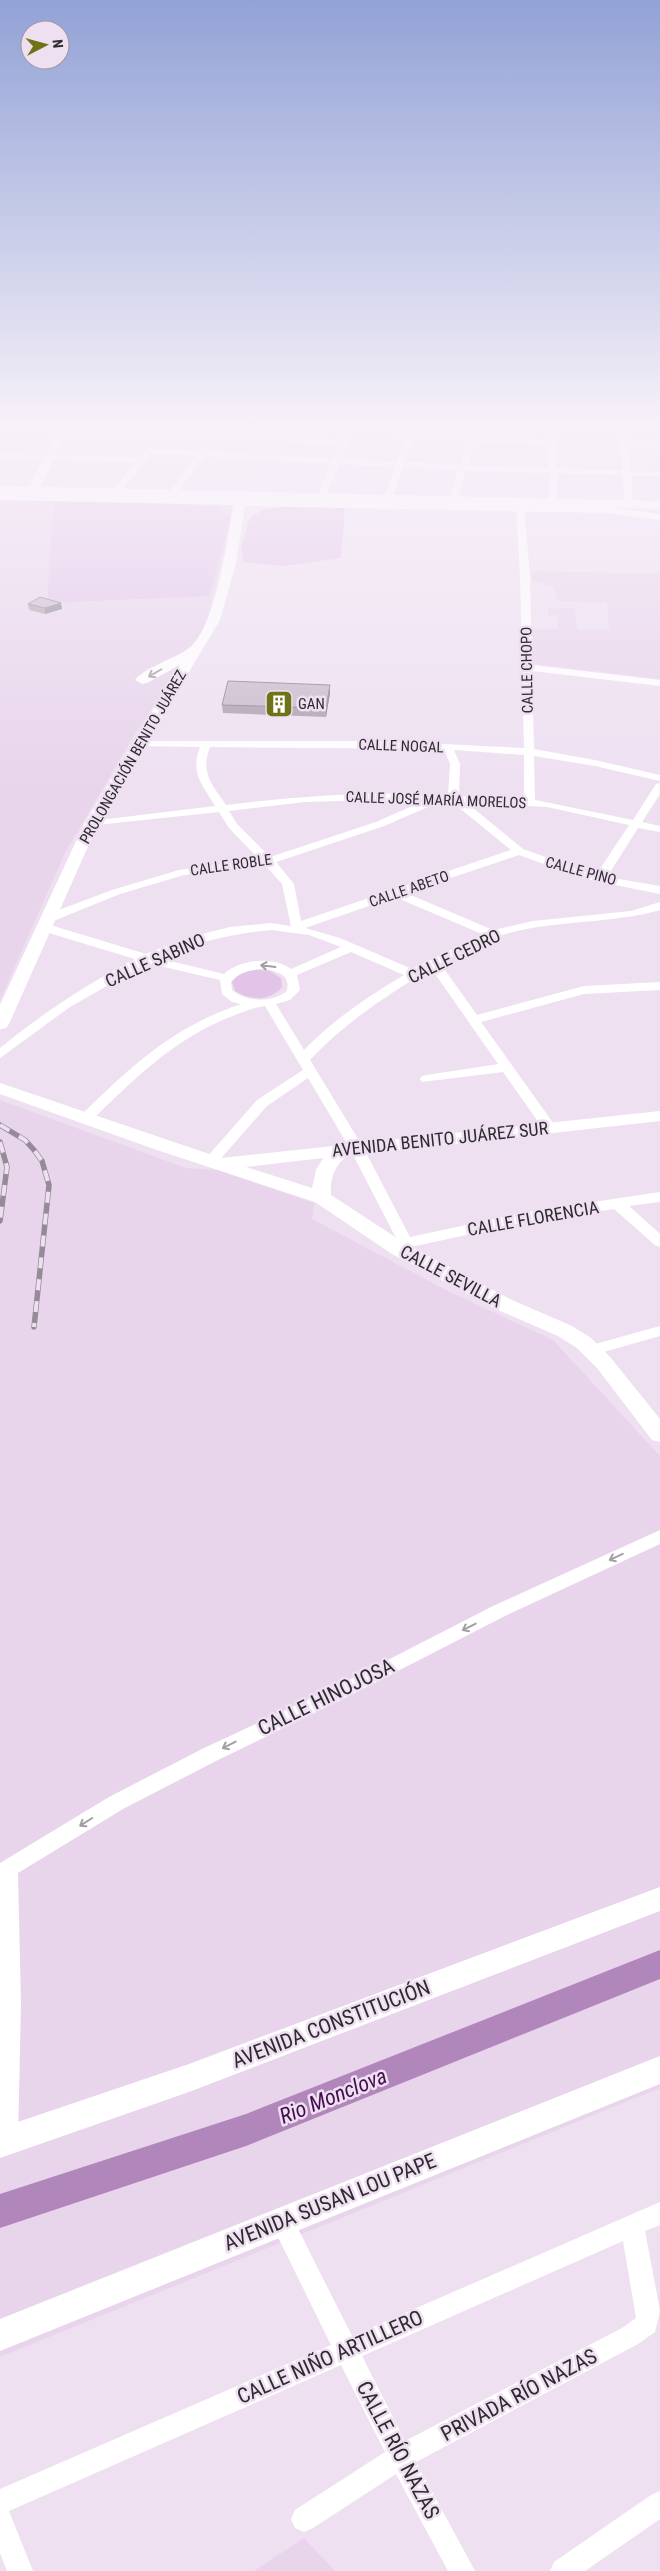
<svg xmlns="http://www.w3.org/2000/svg" width="660" height="2571" viewBox="0 0 660 2571" font-family="'Roboto Condensed',sans-serif">
<style>
.built{fill:#e8d4eb}
.green{fill:#e2c4e8}
.lines{fill:none;stroke-linecap:round;stroke-linejoin:round}
.river{fill:#b186ba;fill-rule:evenodd}
.street{fill:#fff;fill-rule:evenodd}
.secondary{fill:#fff;fill-rule:evenodd}
.highway{fill:#fff;fill-rule:evenodd}
.rail-casing{stroke:#958b97;stroke-width:5.5}
.rail{stroke:#eee0f1;stroke-width:4;stroke-dasharray:11;stroke-linecap:butt}
.wall{fill:#aca0af}
.shaded-wall{fill:#8c828e}
.building{fill:#c8bacb;stroke:#8c828e}
.oneway{stroke:#a19fa2}
.labels{text-anchor:middle;dominant-baseline:central;stroke-width:5;stroke-linejoin:round;paint-order:stroke}
.far-street-label{font-size:15px;fill:#2f2a30;stroke:#eee0f1}
.far-poi-label{font-size:15px;fill:#2f2a30;stroke:#eee0f1;text-anchor:start}
.street-label{font-size:18px;fill:#2f2a30;stroke:#eee0f1}
.near-street-label{font-size:21px;fill:#2f2a30;stroke:#eee0f1}
.near-water-label{font-size:22px;font-style:italic;fill:#440d4f;stroke:#eee0f1}
</style>
<rect width="100%" height="100%" fill="#eee0f1"/>
<path class="built" d="M0 492 237 498 206 625 132 739 65 853 0 1000Z
M532 571 660 574V679L533 664V629H558V615H548V608H575L577 629 609 630 607 603 557 601 553 586 532 581Z
M0 1100 186 1168 217 1170 314 1203 312 1219 446 1290 553 1340 660 1456V2088L0 2357Z
M304 2538 335 2571H254Z"/>
<path class="green" d="M54 501H136L217 506 231 518 209 596 47 603Z
M286 506H345L341 558 284 566 243 562 241 546 250 518 263 510Z
M254 969 270 971 281 978 282 987C271 1001 250 1001 235 991L232 982 239 974Z"/>
<g class="lines">
<path class="river" d="M660 1950V1979L246 2146 0 2228V2194L246 2114Z"/>
<path class="street" d="M347 427H355L341 459 397 462 406 434 366 429 362 427H386L498 439 548 440V427H556L557 468 622 470 618 427H626L627 442 660 443V447H628L630 471 660 472V476H631L633 501 629 504 625 501 622 475 557 473V500L553 503 549 500V473L466 471 458 498 454 501 450 498 458 470 403 467 393 496 389 499 385 496 395 467 339 464 326 494 322 497 318 494 331 463 204 456 177 493 174 494 170 491 196 456 148 453V457L121 492 118 493 114 490 135 462 0 458V454L139 457 148 449 199 451 206 446 210 448 207 452 333 459 339 446 189 433 0 432V428L189 429 341 441ZM414 434 467 440 460 465 405 462ZM475 441 548 444V468L468 466Z
M520 505 524 508 530 576 532 665 660 680V686L532 671 534 749 595 760 660 775V781L595 766 534 756 535 800 633 820 656 784 660 783V794L642 822 660 826V832L638 828 607 877 660 886V894L585 879 519 855 406 893 493 930 533 921 631 911 660 902V910C607 925 549 919 496 937 477 943 458 955 440 963L477 1015 584 986 660 982V990L584 994 481 1022 556 1127 549 1131 544 1130 503 1072 422 1082 420 1079 422 1076 427 1075 498 1064 431 968C388 995 345 1022 310 1060L363 1147 410 1237 521 1213 660 1192V1202L629 1206 660 1234V1247L655 1245 614 1209 521 1223 411 1247 399 1254 394 1252 392 1249 398 1242 349 1147 308 1078 267 1106 216 1164H206L204 1161 206 1158 257 1100 303 1070 265 1006C250 1008 238 1014 225 1019 171 1042 132 1081 91 1121H81L79 1118 81 1115C133 1065 171 1028 241 1004L232 1002 222 994 220 980 147 963 70 1007 0 1058V1048C43 1013 87 984 135 959L39 930V924H47L146 954 183 939 230 927 271 923 291 926 282 884 265 865 184 875 120 894 51 922H43V916L112 890 179 870 259 859 229 828 219 812 87 826V822L91 821 215 806C202 784 190 773 200 747L138 746 134 745V741H383L524 748 520 576 516 508ZM210 747 444 749 450 764 448 795C373 791 300 796 226 805 212 784 200 773 210 747ZM454 750 524 755V799L459 796 460 764ZM409 799 426 800 376 822 270 857 237 824 229 811 305 802ZM442 801 452 802 511 850 301 921 294 884 276 862 384 826ZM467 803 547 807 629 825 596 875 523 849ZM395 897 482 934 412 969 340 938 305 928ZM271 930 309 935 341 947 291 969C274 956 240 959 224 974L158 958C197 942 229 934 271 930ZM351 952 404 975C368 996 333 1020 304 1050L276 1004 290 1000 300 990 297 975ZM262 969C275 970 293 975 286 992 269 1003 247 1002 232 990L231 982C239 972 250 970 262 969Z
M660 1326V1336L593 1355 588 1354 585 1350 588 1346Z
M660 1530V1544L505 1616 353 1694 216 1761 123 1809 18 1873 21 2004 18 2141 15 2149 7 2152 0 2149V1863L109 1797 202 1749 341 1684 493 1606Z
M660 2202V2225L645 2231 660 2311 655 2332 638 2344 416 2462 475 2571H448L396 2474 313 2528 304 2532 295 2528 291 2519 295 2510 385 2452 341 2365 9 2511 33 2571H7L0 2553V2489L331 2345 274 2229 271 2221 274 2213 282 2210 290 2213 352 2336ZM623 2241 636 2318 622 2328 405 2441 362 2356Z
M660 2491V2519L585 2571H550L554 2562 651 2495Z"/>
<path class="secondary" d="M59 427H69L37 494 234 499 237 491 241 490 247 493 246 499 607 507 660 514V520L607 513 245 506 236 563 220 620 98 824 9 1024 6 1028 0 1029V1005L84 824 180 665 147 683 142 684 135 680C145 667 174 659 188 649 215 631 228 538 233 505L0 500V494H26Z
M0 1083 221 1158 660 1111V1121L347 1156C334 1166 330 1179 331 1195L406 1244 512 1300 572 1326 591 1338 611 1358 660 1419V1442L652 1440 597 1368 577 1348 558 1336 498 1310 392 1254 315 1202 154 1149 0 1094ZM323 1158 316 1170 312 1188 246 1167Z
M660 1887V1911L189 2092 0 2158V2128L189 2064Z
M660 2056V2084L0 2351V2319Z"/>
<path class="highway" d="M0 486 660 501V509L0 494Z"/>
<g class="rail-casing">
<path id="rail" d="M0 1125 25 1140 34 1150 42 1161 49 1185 34 1327
M0 1142 7 1167 0 1221"/>
</g>
<use href="#rail" class="rail"/>
</g>
<path class="wall" d="M61 603 62 609 45 614 29 610 28 604Z
M330 693 326 717 223 713 222 705Z"/>
<path class="shaded-wall" d="M61 603 62 609 45 614V608Z
M330 685V693L326 717V708Z"/>
<path class="building" d="M40 597 61 603 45 608 28 604Z
M228 681 330 685 326 708 222 705Z"/>
<defs><path id="oneway-shaft" d="M-6 0H5M1.5-3L5.5 0L1.5 3" fill="none" stroke-width="1.6" stroke-linecap="round" stroke-linejoin="round" transform="scale(1.25)"/></defs>
<g class="oneway">
<use href="#oneway-shaft" transform="translate(155 673) rotate(150)"/>
<use href="#oneway-shaft" transform="translate(268 966) rotate(-173)"/>
<use href="#oneway-shaft" transform="translate(616 1557) rotate(155)"/>
<use href="#oneway-shaft" transform="translate(469 1627) rotate(153)"/>
<use href="#oneway-shaft" transform="translate(229 1745) rotate(153)"/>
<use href="#oneway-shaft" transform="translate(86 1822) rotate(148)"/>
</g>
<linearGradient id="sky" x2="0" y2="1"><stop stop-color="#92a2d6"/><stop offset="0.54" stop-color="#f7f1f9"/><stop offset="1" stop-color="#f7f1f9" stop-opacity="0"/></linearGradient>
<rect width="660" height="787" fill="url(#sky)"/>
<defs>
<g id="building-square" transform="scale(1.4375)"><rect x="-9" y="-9" width="18" height="18" rx="4" fill="#707217" stroke="#eee0f1"/><path d="M-4-6H4V6H1V3H-1V6H-4ZM-2.5-4.3h1.7v1.8h-1.7ZM.8-4.3h1.7v1.8H.8ZM-2.5-1h1.7V.8h-1.7ZM.8-1h1.7V.8H.8Z" fill="#fff"/></g>
</defs>
<g fill-rule="evenodd">
<use href="#building-square" x="279" y="704"/>
</g>
<g class="labels">
<g class="far-street-label">
<text transform="translate(527 670) rotate(-91)">CALLE CHOPO</text>
<text transform="translate(401 746) rotate(2)">CALLE NOGAL</text>
<text transform="translate(133 757) rotate(-60)">PROLONGACIÓN BENITO JUÁREZ</text>
<text transform="translate(436 800) rotate(2)">CALLE JOSÉ MARÍA MORELOS</text>
<text transform="translate(231 865) rotate(-8)">CALLE ROBLE</text>
<text transform="translate(581 871) rotate(15)">CALLE PINO</text>
<text transform="translate(409 889) rotate(-19)">CALLE ABETO</text>
</g>
<g class="far-poi-label">
<text x="298" y="704">GAN</text>
</g>
<g class="street-label">
<text transform="translate(454 956) rotate(-26)">CALLE CEDRO</text>
<text transform="translate(155 960) rotate(-24)">CALLE SABINO</text>
<text transform="translate(440 1139) rotate(-6)">AVENIDA BENITO JUÁREZ SUR</text>
<text transform="translate(533 1218) rotate(-10)">CALLE FLORENCIA</text>
<text transform="translate(451 1276) rotate(28)">CALLE SEVILLA</text>
</g>
<g class="near-street-label">
<text transform="translate(326 1697) rotate(-26)">CALLE HINOJOSA</text>
<text transform="translate(331 2024) rotate(-21)">AVENIDA CONSTITUCIÓN</text>
<text transform="translate(330 2202) rotate(-22)">AVENIDA SUSAN LOU PAPE</text>
<text transform="translate(330 2357) rotate(-24)">CALLE NIÑO ARTILLERO</text>
<text transform="translate(519 2395) rotate(-28)">PRIVADA RÍO NAZAS</text>
<text transform="translate(398 2450) rotate(62)">CALLE RÍO NAZAS</text>
</g>
<g class="near-water-label">
<text transform="translate(333 2096) rotate(-22)">Rio Monclova</text>
</g>
</g>
<g transform="translate(45 45) rotate(84)"><circle r="24" fill="#eee0f1" stroke="#a297a4"/>
<path d="M0-4L9 19L0 12L-9 19Z" fill="#707217"/>
<text y="-8" font-size="14" font-weight="bold" text-anchor="middle" fill="#2f2a30">N</text>
</g>
</svg>
